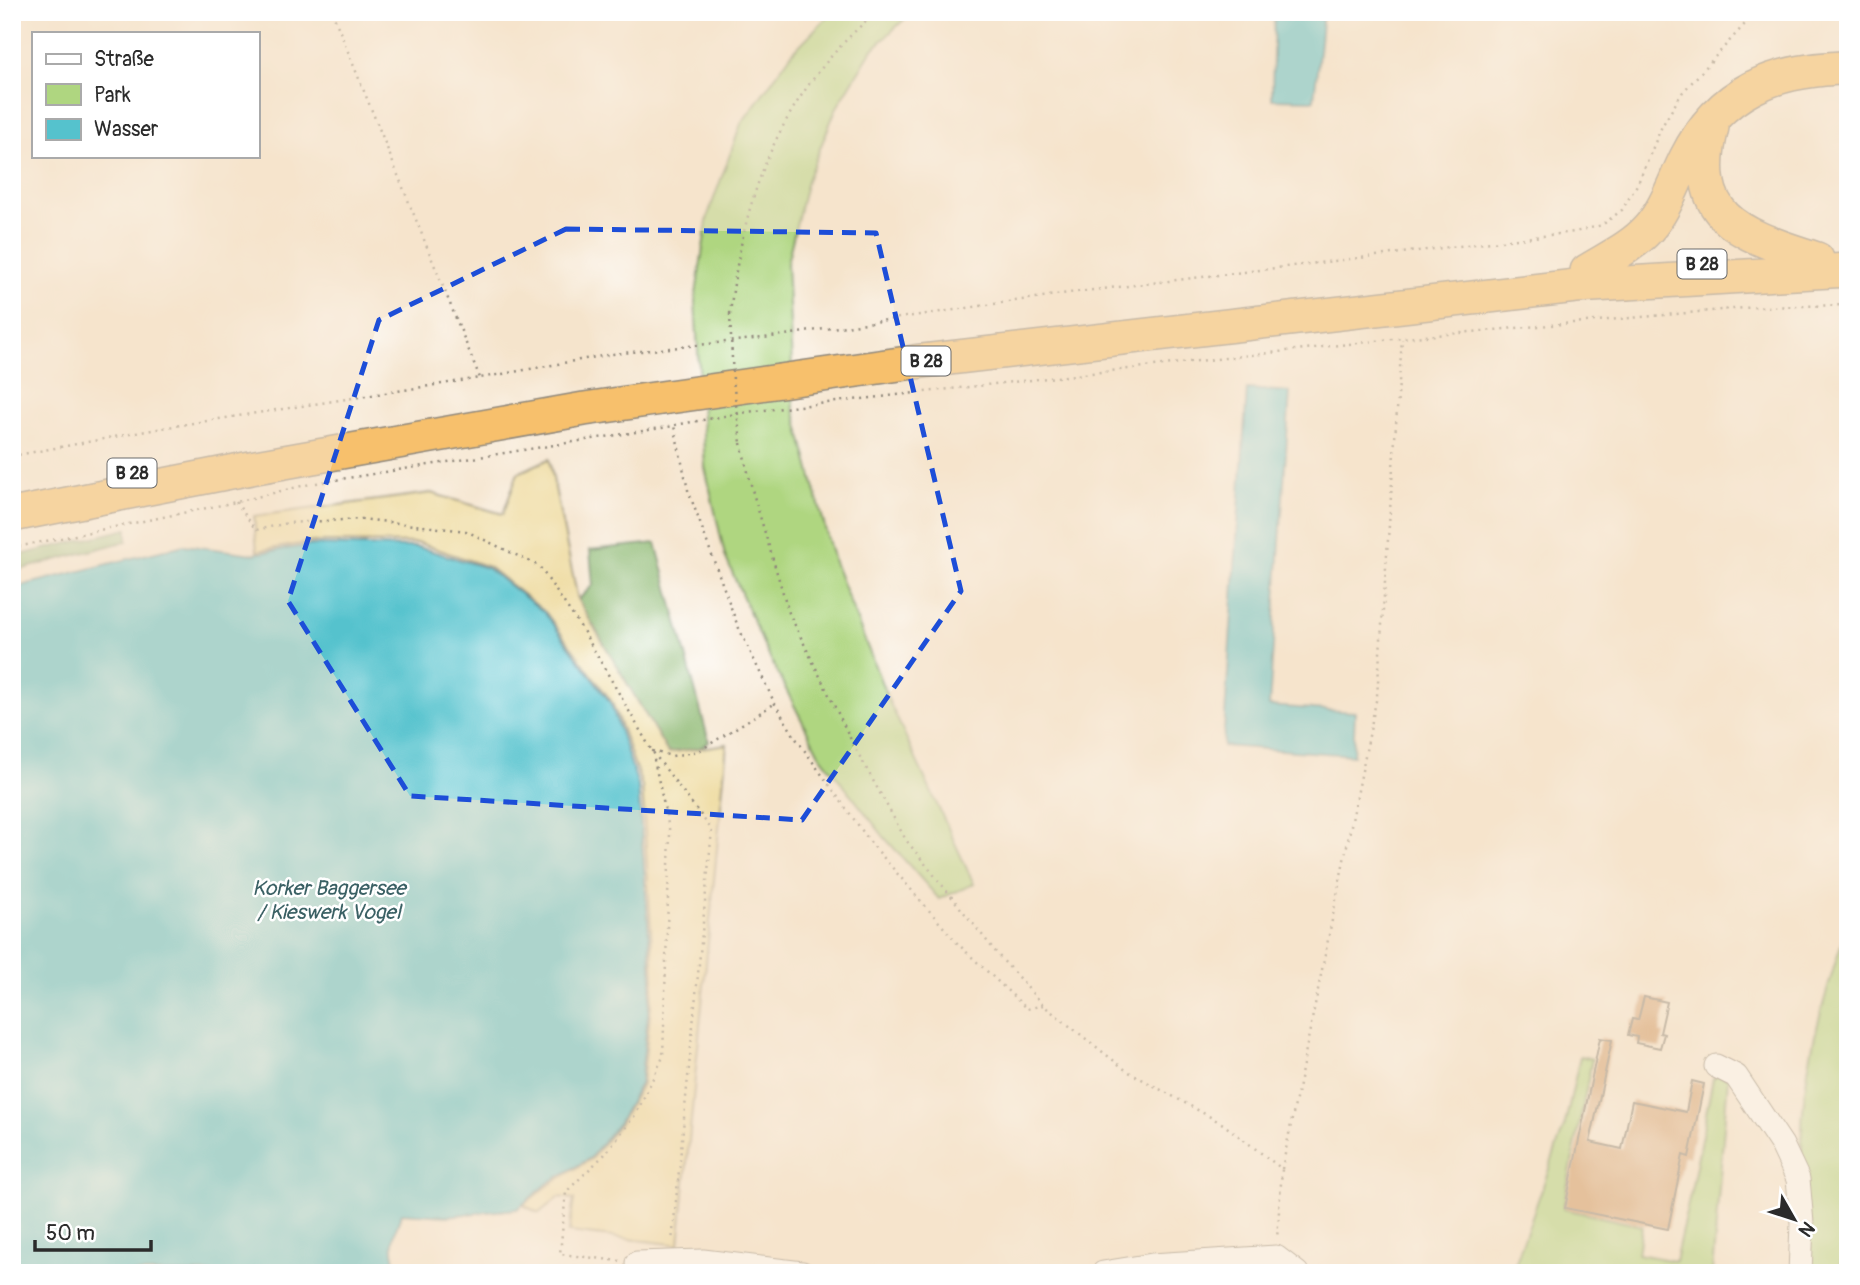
<svg xmlns="http://www.w3.org/2000/svg" width="1860" height="1285" viewBox="0 0 1860 1285" font-family="Pangolin,sans-serif">
<style>
.green{fill:#afd680;stroke:#6d8056;stroke-width:2}
.forest{fill:#8bb76e;stroke:#5b714c;stroke-width:2}
.sand{fill:#eeda9e;stroke:#8c8264;stroke-width:2}
.water{fill:#55c2cd;stroke:#40767c;stroke-width:2}
.building{fill:#d09864}
.lines{fill:none;stroke-linecap:round;stroke-linejoin:round}
.minor-casing{stroke:#90887c;stroke-width:25}
.highway-casing{stroke:#90887c;stroke-width:36}
.path{stroke:#90887c;stroke-width:2.5;stroke-dasharray:2 5;stroke-linecap:butt}
.minor{stroke:#fff;stroke-width:23}
.highway{stroke:#f7c06c;stroke-width:33}
.path-bridge{stroke:#90887c;stroke-width:2.5;stroke-dasharray:2 5;stroke-linecap:butt}
.marked{fill:none;stroke:#1d4ed8;stroke-width:5;stroke-dasharray:14 9;stroke-linejoin:round}
.labels{text-anchor:middle;dominant-baseline:central;stroke-width:5;stroke-linejoin:round;paint-order:stroke}
.shield{fill:#fff;stroke:#6b6b6b;stroke-width:2}
.shield-label{font-size:18px;font-weight:bold;fill:#2b2b2b}
.water-label{font-size:21px;font-style:italic;fill:#3a6064;stroke:#fff}
</style>
<rect width="100%" height="100%" fill="#fff"/>
<filter id="ink" filterUnits="userSpaceOnUse"><feTurbulence type="fractalNoise" baseFrequency=".0143" numOctaves="2"/><feDisplacementMap in="SourceGraphic" scale="14" xChannelSelector="R" yChannelSelector="G"/><feConvolveMatrix kernelMatrix="1 2 1 2 8 2 1 2 1" color-interpolation-filters="sRGB"/></filter>
<filter id="wash" filterUnits="userSpaceOnUse"><feTurbulence type="fractalNoise" baseFrequency=".00686" numOctaves="4" result="noise"/><feDisplacementMap in="SourceGraphic" scale="28" xChannelSelector="R" yChannelSelector="G"/><feGaussianBlur stdDeviation="1.57" result="paint"/><feColorMatrix in="noise" values="0 0 0 0 0 0 0 0 0 0 0 0 0 0 0 0 0 1.4 0 .05"/><feComposite in="paint" operator="in"/></filter>
<g filter="url(#wash)">
<rect width="100%" height="100%" fill="#f5e4cc"/>
<path class="green" d="M832 12H912L871 51 836 109 807 180 787 263 794 409 834 562 888 699 974 884 939 899 885 838 819 754 766 650 725 556 705 467 695 301 708 215 741 124 792 53Z
M1848 922V1234L1839 1273H1804L1793 1154 1802 1150C1799 1072 1825 996 1848 922Z
M1580 1056 1592 1059 1563 1209 1642 1226 1638 1254 1675 1261 1693 1181 1713 1078 1718 1075 1728 1078 1712 1273H1512L1565 1124Z"/>
<path class="forest" d="M127 529V541L12 572V557Z
M656 543 709 742 699 748 668 753 578 600 593 585 590 550Z"/>
<path class="sand" d="M549 459 578 600 668 753 727 744 679 1245 569 1232 574 1199 559 1197 539 1213 523 1205 549 1185 591 1159 620 1123 642 1084 654 979 642 786 612 702 546 613 489 567 419 543 313 542 257 551 254 516 431 493 503 514 518 473Z"/>
<path class="water" d="M1274 12H1323L1314 100 1272 99Z
M1247 389 1290 392 1269 706 1355 712 1353 755 1223 746Z
M184 545 253 554 313 545 418 547 487 568 544 612 610 702 638 785 652 979 640 1084 619 1122 590 1158 548 1183 517 1209 446 1216 402 1213C392 1237 388 1248 400 1273H12V588Z"/>
<g id="blocks">
<path class="building" d="M1644 997 1667 1002 1660 1033 1664 1034 1660 1048 1636 1043 1637 1037 1628 1035 1632 1019 1638 1020Z
M1600 1038 1612 1040 1590 1142 1622 1149 1632 1101 1686 1112 1692 1081 1704 1084 1689 1157 1683 1155 1668 1229 1565 1208Z"/>
</g>
</g>
<g filter="url(#ink)">
<use href="#blocks" fill-opacity="0" stroke="#90887c" stroke-width="2"/>
<g class="lines">
<g class="minor-casing">
<path id="minor" d="M1716 1066 1736 1076 1782 1145 1798 1179 1802 1223 1800 1273
M637 1263 703 1261 802 1273
M1103 1273 1152 1265 1276 1257 1297 1273"/>
</g>
<g class="highway-casing">
<path id="highway" d="M1712 127C1689 221 1741 234 1817 259
M1587 271C1608 258 1632 247 1648 229 1666 209 1674 182 1686 158 1720 90 1775 69 1848 68
M12 515 256 467 584 409 914 362 1576 286 1848 270"/>
</g>
<path class="path" d="M332 12 480 378
M730 314C744 191 780 95 876 12
M675 425 747 412 1402 338 1756 307 1848 305
M741 443 753 493 789 613 854 746 906 840 999 956 1043 1005 1127 1071 1223 1124 1282 1169 1277 1239
M12 456 168 427 480 378 613 354 764 338 1069 293 1575 232 1602 225 1622 210 1638 183 1662 126 1682 93 1756 12
M316 483 674 426 688 490 737 624 775 704 797 740 871 843 958 944 1027 1009 1043 1005
M236 502 256 530 288 523 362 519 466 531 539 566 582 629 652 751 712 830 672 1242
M12 548 236 502 310 484
M652 751 672 756 699 751 774 704
M1282 1169 1377 696 1402 339
M620 1261 560 1254 566 1192 604 1155 636 1114 663 1057 670 833 653 755"/>
<use href="#minor" class="minor"/>
<use href="#highway" class="highway"/>
<path class="path-bridge" d="M730 314 733 381 741 443"/>
</g>
</g>
<path d="M0 0H1860V1285H0ZM566 229 876 233 961 591 802 820 410 796 288 601 379 320Z" fill="#f5e4cc" fill-opacity=".55" fill-rule="evenodd"/>
<path class="marked" d="M566 229 876 233 961 591 802 820 410 796 288 601 379 320Z"/>
<g class="labels">
<g class="shield">
<rect x="1677.5" y="249.5" width="49" height="29" rx="5"/>
<rect x="901.5" y="346.5" width="49" height="29" rx="5"/>
<rect x="107.5" y="458.5" width="49" height="29" rx="5"/>
</g>
<g class="shield-label">
<text x="1702" y="264">B 28</text>
<text x="926" y="361">B 28</text>
<text x="132" y="473">B 28</text>
</g>
<g class="water-label">
<text x="329" y="888">Korker Baggersee<tspan x="329" dy="24">/ Kieswerk Vogel</tspan></text>
</g>
</g>
<rect width="1860" height="1285" fill="none" stroke="#fff" stroke-width="42"/>
<rect x="32" y="32" width="228" height="126" fill="#ffffff" stroke="#aaaaaa" stroke-width="2"/>
<rect x="46" y="54" width="35" height="10" fill="#ffffff" stroke="#aaaaaa" stroke-width="2"/>
<text x="94" y="66" font-size="21" fill="#2b2b2b">Straße</text>
<rect x="46" y="84" width="35" height="21" fill="#afd680" stroke="#aaaaaa" stroke-width="2"/>
<text x="94" y="102" font-size="21" fill="#2b2b2b">Park</text>
<rect x="46" y="119" width="35" height="21" fill="#55c2cd" stroke="#aaaaaa" stroke-width="2"/>
<text x="94" y="136" font-size="21" fill="#2b2b2b">Wasser</text>
<g transform="translate(1794 1219) rotate(129)" stroke="#ffffff" stroke-width="5" paint-order="stroke">
<path d="M0-5L12 26L0 18L-12 26Z" fill="#2b2b2b"/>
<text y="-10" font-size="19" font-weight="bold" text-anchor="middle" fill="#2b2b2b">N</text>
</g>
<path d="M35 1240v10h116v-10" fill="none" stroke="#2b2b2b" stroke-width="3.5"/>
<text x="46" y="1240" font-size="21" fill="#2b2b2b" stroke="#ffffff" stroke-width="5" paint-order="stroke">50 m</text>
</svg>
